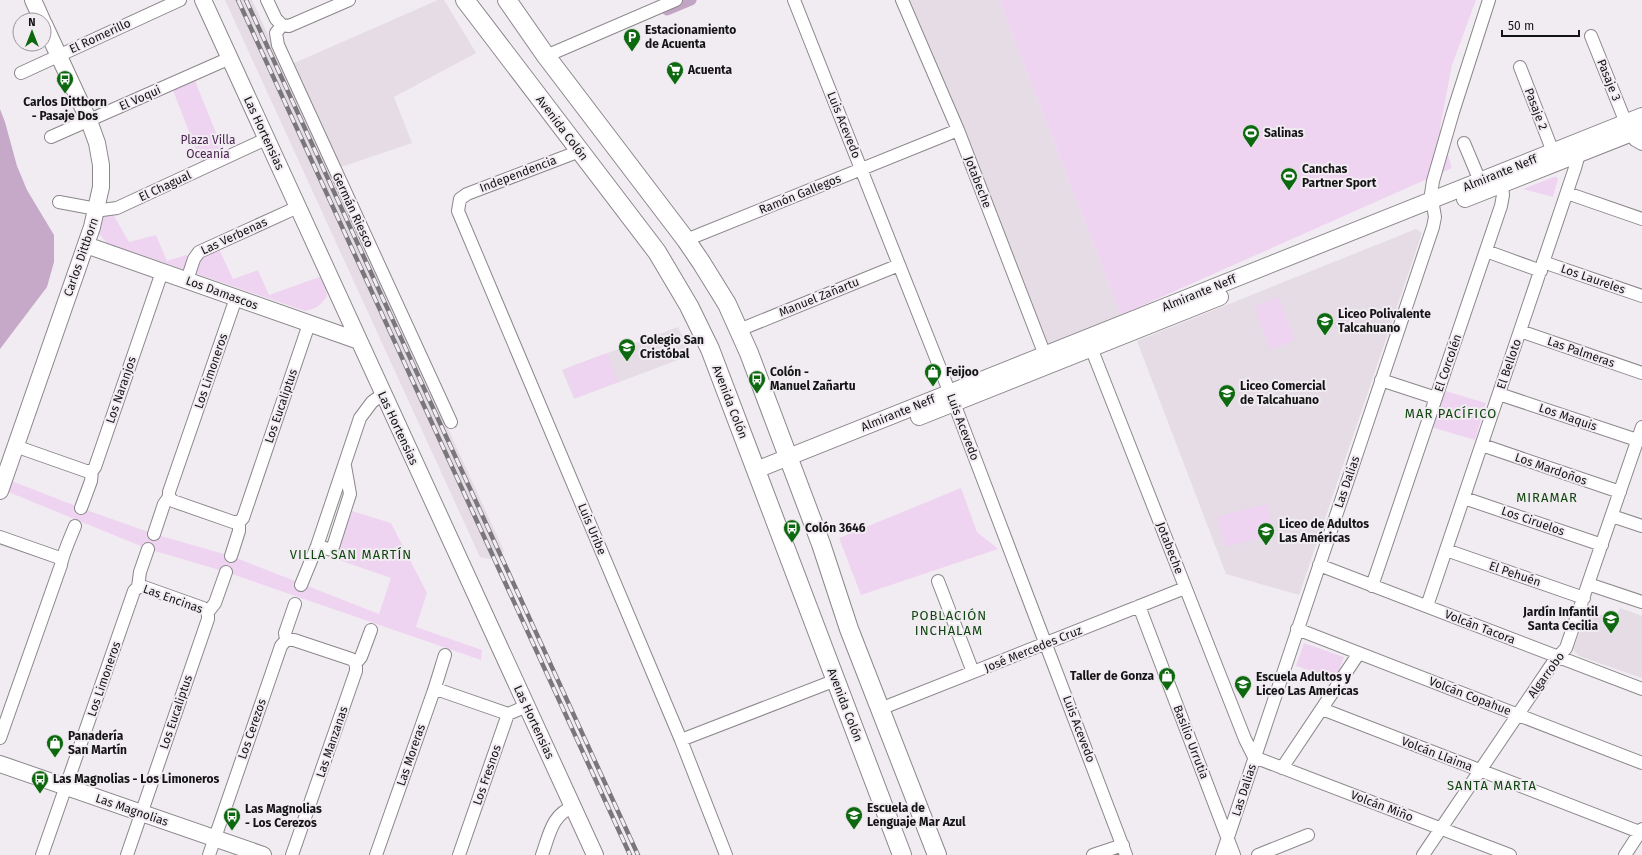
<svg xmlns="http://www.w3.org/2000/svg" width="1642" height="855" viewBox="0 0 1642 855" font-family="'Fira Sans',sans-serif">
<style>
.built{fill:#e5dce6}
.green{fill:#efd4f2}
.forest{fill:#c6a9c9}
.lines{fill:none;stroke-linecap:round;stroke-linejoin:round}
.canal{stroke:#c2a5c5;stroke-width:11}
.street-casing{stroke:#8b878b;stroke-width:14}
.secondary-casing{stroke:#8b878b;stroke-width:18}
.primary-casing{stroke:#8b878b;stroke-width:20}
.street{stroke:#fff;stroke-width:12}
.secondary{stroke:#fff;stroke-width:16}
.primary{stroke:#fff;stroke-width:18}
.rail-casing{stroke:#7a777b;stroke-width:4.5}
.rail{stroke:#f1ecf1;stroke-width:3;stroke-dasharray:9;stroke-linecap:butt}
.labels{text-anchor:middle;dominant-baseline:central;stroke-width:4;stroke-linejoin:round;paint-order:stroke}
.poi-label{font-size:12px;font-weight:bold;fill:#141315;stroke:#f1ecf1;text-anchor:start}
.street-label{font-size:12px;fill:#141315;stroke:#f1ecf1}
.park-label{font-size:12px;fill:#4b2650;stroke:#f1ecf1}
.neighbourhood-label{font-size:13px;letter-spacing:1px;fill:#0f450f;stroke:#f1ecf1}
</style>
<rect width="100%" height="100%" fill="#f1ecf1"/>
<path class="built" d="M225 0H252L504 551 494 558 489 559 480 557Z
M438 0H444L476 53 394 97 412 143 338 168 292 64Z
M909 0H999L1121 315 1047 347Z
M1416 229 1422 233 1299 595 1226 574 1137 341Z
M678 327 691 355 574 399 562 370Z
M1620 608 1642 616V678L1579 656 1573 649 1589 611 1614 619Z"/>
<path class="green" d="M999 0H1476L1452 65 1440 128 1452 168 1121 315Z
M191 71 225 155 202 165 169 80Z
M1554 177H1557L1558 179 1553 197 1523 189Z
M113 214 129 242 156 235 167 261 186 255 192 259 200 257 218 247 233 279 258 270 269 295 322 276 325 280 327 296C321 305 316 309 305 311L107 243 98 233 103 217Z
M1278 297 1295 340 1271 350 1254 307Z
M607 353 618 382 575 398 564 369Z
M1442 390 1486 403 1475 440 1431 427Z
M4 478 81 508 154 534 231 556 379 614 391 578 336 559 352 511 391 523 427 593 416 627 482 650 481 660 226 572 148 549 1 489Z
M961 488 977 532 998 549 861 595 839 538Z
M1267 504 1275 534 1225 547 1217 517Z
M1304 643 1344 657 1336 679 1296 666Z"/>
<path class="forest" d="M0 109 5 122 17 166 27 190 54 235V262L47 287 0 349Z"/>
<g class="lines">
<path class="canal" d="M667 10 691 0"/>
<g class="street-casing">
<path id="street" d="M267 0 276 19 282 25
M794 0 957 411 1126 855
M902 0 958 130 1048 363
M282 25 276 33 278 45 451 422
M282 25 289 26 349 0
M1591 36 1626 123
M546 56 676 0
M1520 67 1553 152
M21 73 180 0
M1630 134 1635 140 1642 144
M51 137 230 58
M1464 143 1480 181
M580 151 467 194 460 199 458 211 681 740 726 855
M1567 193 1642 219
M59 202 102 210 117 208 266 139
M686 240 958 130
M1486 251 1541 271
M1543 262 1642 296
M187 280 194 259 199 252 298 207
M739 330 899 265
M1520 331 1642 373
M1088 340 1245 739 1254 757 1510 855
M1381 380 1436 398
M1499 394 1637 440
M1482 445 1620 492
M15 446 86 471H92
M169 497 173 501 233 522H239
M1464 498 1602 545
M81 508 91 481 92 471 95 467 162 272
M1612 516 1642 526
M154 534 164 504 169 497V492L236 298
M0 537 57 557 61 560
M317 546 332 550 350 494 345 466
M1446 550 1584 598
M231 556 239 531V522L243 518 309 324
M1319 565 1642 689
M938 581 973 672
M1588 584 1642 602
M301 585 317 546 360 418 372 402 383 394
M1372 586 1501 206 1503 195 1502 185
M138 587H144L203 608 208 612
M1139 606 1234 855
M1427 606 1575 168 1579 154 1577 149
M1297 629 1642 763
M286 640H294L351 659 356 663
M435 690H439L508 714
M880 709 1185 588
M1322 709 1642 833
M0 738 61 565C62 556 71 536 75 526
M681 740 836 680
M1282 768 1359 653
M42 855 134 591 138 587 140 572 148 549
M127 855 208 619V612L215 603 226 572
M209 855 281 646 286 640 285 633 295 604
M292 855 356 671V663L361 657 371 630
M376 855 433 693C434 691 443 661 445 655
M459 855 508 714 527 706
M542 855C549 836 552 813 574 807
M1093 855 1123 845
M1222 855 1433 227 1435 217 1431 194 1433 181 1453 112 1489 0
M1258 855 1308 835
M1423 855 1552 664 1566 648 1642 427
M1625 855 1642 829"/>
</g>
<g class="secondary-casing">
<path id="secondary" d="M33 0 42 20
M203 0 595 855
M1465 199 1642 129
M86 245 359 341
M919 417 1220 297
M756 470 1642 116
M0 491 92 227 101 187V165L97 143 89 121 44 24
M0 764 263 855"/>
</g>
<g class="primary-casing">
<path id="primary" d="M465 0 657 252 689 306 710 349 902 855
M507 0 546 56 686 240 701 262 727 304 749 353 821 544 849 629 937 855"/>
</g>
<use href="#street" class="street"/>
<use href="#secondary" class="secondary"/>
<use href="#primary" class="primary"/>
<g class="rail-casing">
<path id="rail" d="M238 0 630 855
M246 0 638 855"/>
</g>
<use href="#rail" class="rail"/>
</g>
<defs>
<g id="parking-pin" transform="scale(0.9)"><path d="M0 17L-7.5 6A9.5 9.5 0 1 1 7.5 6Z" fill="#0d680f" stroke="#f1ecf1"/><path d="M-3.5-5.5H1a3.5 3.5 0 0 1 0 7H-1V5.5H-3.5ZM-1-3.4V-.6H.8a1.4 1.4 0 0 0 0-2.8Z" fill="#fff"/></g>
<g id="supermarket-pin" transform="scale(0.9)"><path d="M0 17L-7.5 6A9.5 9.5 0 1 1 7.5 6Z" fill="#0d680f" stroke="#f1ecf1"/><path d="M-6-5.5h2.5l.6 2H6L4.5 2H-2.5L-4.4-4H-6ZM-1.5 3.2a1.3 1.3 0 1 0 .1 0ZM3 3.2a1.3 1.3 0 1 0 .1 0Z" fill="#fff"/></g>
<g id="bus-pin" transform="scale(0.9)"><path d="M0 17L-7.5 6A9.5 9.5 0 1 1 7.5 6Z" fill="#0d680f" stroke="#f1ecf1"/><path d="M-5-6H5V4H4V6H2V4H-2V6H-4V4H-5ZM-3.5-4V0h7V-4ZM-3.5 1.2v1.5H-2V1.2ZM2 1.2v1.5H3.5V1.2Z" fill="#fff"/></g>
<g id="stadium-pin" transform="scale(0.9)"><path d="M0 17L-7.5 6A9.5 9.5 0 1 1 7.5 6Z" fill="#0d680f" stroke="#f1ecf1"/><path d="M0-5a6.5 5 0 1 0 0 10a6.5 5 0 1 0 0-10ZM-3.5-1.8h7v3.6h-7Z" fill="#fff"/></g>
<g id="school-pin" transform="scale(0.9)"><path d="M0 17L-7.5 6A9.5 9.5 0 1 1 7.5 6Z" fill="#0d680f" stroke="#f1ecf1"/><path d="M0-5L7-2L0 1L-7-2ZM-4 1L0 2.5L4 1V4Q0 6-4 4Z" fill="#fff"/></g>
<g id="shop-pin" transform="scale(0.9)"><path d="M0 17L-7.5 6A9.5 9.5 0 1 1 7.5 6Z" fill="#0d680f" stroke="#f1ecf1"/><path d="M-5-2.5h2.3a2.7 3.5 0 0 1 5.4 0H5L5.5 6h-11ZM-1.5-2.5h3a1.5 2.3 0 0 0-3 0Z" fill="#fff"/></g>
</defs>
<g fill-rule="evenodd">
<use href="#parking-pin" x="632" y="37"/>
<use href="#supermarket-pin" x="675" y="70"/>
<use href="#bus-pin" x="65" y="79"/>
<use href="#stadium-pin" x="1251" y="133"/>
<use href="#stadium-pin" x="1289" y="176"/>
<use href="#school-pin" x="1325" y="321"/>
<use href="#school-pin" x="627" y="347"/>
<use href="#shop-pin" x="933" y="372"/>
<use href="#bus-pin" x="757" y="379"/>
<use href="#school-pin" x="1227" y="393"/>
<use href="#bus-pin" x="792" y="528"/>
<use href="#school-pin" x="1266" y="531"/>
<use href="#school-pin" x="1611" y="619"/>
<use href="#shop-pin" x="1167" y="676"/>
<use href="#school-pin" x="1243" y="684"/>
<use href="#shop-pin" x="55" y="743"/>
<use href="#bus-pin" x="40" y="779"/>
<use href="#school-pin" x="854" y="815"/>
<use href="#bus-pin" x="232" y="816"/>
</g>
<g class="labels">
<g class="poi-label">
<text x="645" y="30">Estacionamiento<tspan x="645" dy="14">de Acuenta</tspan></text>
<text x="688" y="70">Acuenta</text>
<text x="65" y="102" text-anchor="middle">Carlos Dittborn<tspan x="65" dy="14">- Pasaje Dos</tspan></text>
<text x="1264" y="133">Salinas</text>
<text x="1302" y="169">Canchas<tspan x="1302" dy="14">Partner Sport</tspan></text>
<text x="1338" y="314">Liceo Polivalente<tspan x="1338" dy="14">Talcahuano</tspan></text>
<text x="640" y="340">Colegio San<tspan x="640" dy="14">Cristóbal</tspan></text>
<text x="770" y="372">Colón -<tspan x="770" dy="14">Manuel Zañartu</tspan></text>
<text x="946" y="372">Feijoo</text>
<text x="1240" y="386">Liceo Comercial<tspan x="1240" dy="14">de Talcahuano</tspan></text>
<text x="1279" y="524">Liceo de Adultos<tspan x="1279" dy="14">Las Américas</tspan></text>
<text x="805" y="528">Colón 3646</text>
<text x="1598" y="612" text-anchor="end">Jardín Infantil<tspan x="1598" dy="14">Santa Cecilia</tspan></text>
<text x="1154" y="676" text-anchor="end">Taller de Gonza</text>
<text x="1256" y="677">Escuela Adultos y<tspan x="1256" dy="14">Liceo Las Americas</tspan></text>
<text x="68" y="736">Panadería<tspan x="68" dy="14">San Martín</tspan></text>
<text x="53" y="779">Las Magnolias - Los Limoneros</text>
<text x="867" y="808">Escuela de<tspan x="867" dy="14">Lenguaje Mar Azul</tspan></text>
<text x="245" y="809">Las Magnolias<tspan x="245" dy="14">- Los Cerezos</tspan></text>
</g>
<g class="street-label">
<text transform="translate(100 36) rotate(-25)">El Romerillo</text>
<text transform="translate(1609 80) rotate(68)">Pasaje 3</text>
<text transform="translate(140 98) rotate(-24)">El Voqui</text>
<text transform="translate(1536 109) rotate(69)">Pasaje 2</text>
<text transform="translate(844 125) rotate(68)">Luis Acevedo</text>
<text transform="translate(562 128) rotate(53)">Avenida Colón</text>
<text transform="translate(264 133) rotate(65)">Las Hortensias</text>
<text transform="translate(1500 173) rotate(-22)">Almirante Neff</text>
<text transform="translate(518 174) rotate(-21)">Independencia</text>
<text transform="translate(978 182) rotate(69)">Jotabeche</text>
<text transform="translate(165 186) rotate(-25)">El Chagual</text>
<text transform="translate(800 194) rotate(-22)">Ramón Gallegos</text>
<text transform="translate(353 210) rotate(65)">Germán Riesco</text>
<text transform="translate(234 236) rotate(-25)">Las Verbenas</text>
<text transform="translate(81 257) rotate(-71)">Carlos Dittborn</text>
<text transform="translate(1593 279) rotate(19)">Los Laureles</text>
<text transform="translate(222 293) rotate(20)">Los Damascos</text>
<text transform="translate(1199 293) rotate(-22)">Almirante Neff</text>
<text transform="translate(819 297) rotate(-22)">Manuel Zañartu</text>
<text transform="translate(1581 352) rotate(19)">Las Palmeras</text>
<text transform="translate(1448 363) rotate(-71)">El Corcolén</text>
<text transform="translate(1509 364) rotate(-71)">El Belloto</text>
<text transform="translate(211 371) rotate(-71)">Los Limoneros</text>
<text transform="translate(121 390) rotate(-71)">Los Naranjos</text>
<text transform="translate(730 402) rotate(69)">Avenida Colón</text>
<text transform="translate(281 406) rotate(-71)">Los Eucaliptus</text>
<text transform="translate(898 413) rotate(-22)">Almirante Neff</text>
<text transform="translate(1568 417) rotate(19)">Los Maquis</text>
<text transform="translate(963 427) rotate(69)">Luis Acevedo</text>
<text transform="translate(398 428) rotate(65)">Las Hortensias</text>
<text transform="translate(1551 469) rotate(19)">Los Mardoños</text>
<text transform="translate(1347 482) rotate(-71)">Las Dalias</text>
<text transform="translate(1533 521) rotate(19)">Los Ciruelos</text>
<text transform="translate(592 529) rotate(67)">Luis Uribe</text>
<text transform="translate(1170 548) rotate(69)">Jotabeche</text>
<text transform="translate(1515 574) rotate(19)">El Pehuén</text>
<text transform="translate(173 599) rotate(20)">Las Encinas</text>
<text transform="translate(1480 627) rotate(21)">Volcán Tacora</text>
<text transform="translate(1033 649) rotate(-22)">José Mercedes Cruz</text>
<text transform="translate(1546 675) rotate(-54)">Algarrobo</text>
<text transform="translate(104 679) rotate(-71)">Los Limoneros</text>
<text transform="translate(1470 696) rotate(21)">Volcán Copahue</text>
<text transform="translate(845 705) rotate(69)">Avenida Colón</text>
<text transform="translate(176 712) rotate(-71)">Los Eucaliptus</text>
<text transform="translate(534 722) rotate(65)">Las Hortensias</text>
<text transform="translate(252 729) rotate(-71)">Los Cerezos</text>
<text transform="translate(1079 729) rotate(69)">Luis Acevedo</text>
<text transform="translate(332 742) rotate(-71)">Las Manzanas</text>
<text transform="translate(1191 742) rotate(69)">Basilio Urrutia</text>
<text transform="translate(1437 754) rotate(21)">Volcán Llaima</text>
<text transform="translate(411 755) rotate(-71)">Las Moreras</text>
<text transform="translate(487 775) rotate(-71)">Los Fresnos</text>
<text transform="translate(1244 790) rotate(-72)">Las Dalias</text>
<text transform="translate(1382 806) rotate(21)">Volcán Miño</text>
<text transform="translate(132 810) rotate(19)">Las Magnolias</text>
</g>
<g class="park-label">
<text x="208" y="140">Plaza Villa<tspan x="208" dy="14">Oceanía</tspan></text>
</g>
<g class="neighbourhood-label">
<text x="1451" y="413">MAR PACÍFICO</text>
<text x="1547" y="497">MIRAMAR</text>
<text x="351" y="554">VILLA SAN MARTÍN</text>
<text x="949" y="615">POBLACIÓN<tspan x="949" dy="15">INCHALAM</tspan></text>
<text x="1492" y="785">SANTA MARTA</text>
</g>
</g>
<g transform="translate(32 32)"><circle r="19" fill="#f1ecf1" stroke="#999599"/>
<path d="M0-3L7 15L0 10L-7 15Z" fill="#0d680f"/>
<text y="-6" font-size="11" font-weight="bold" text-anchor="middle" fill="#141315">N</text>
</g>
<path d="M1502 30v6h77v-6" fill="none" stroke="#141315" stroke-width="2"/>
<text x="1508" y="30" font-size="12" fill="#141315" stroke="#f1ecf1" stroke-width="3" paint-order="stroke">50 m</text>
</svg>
